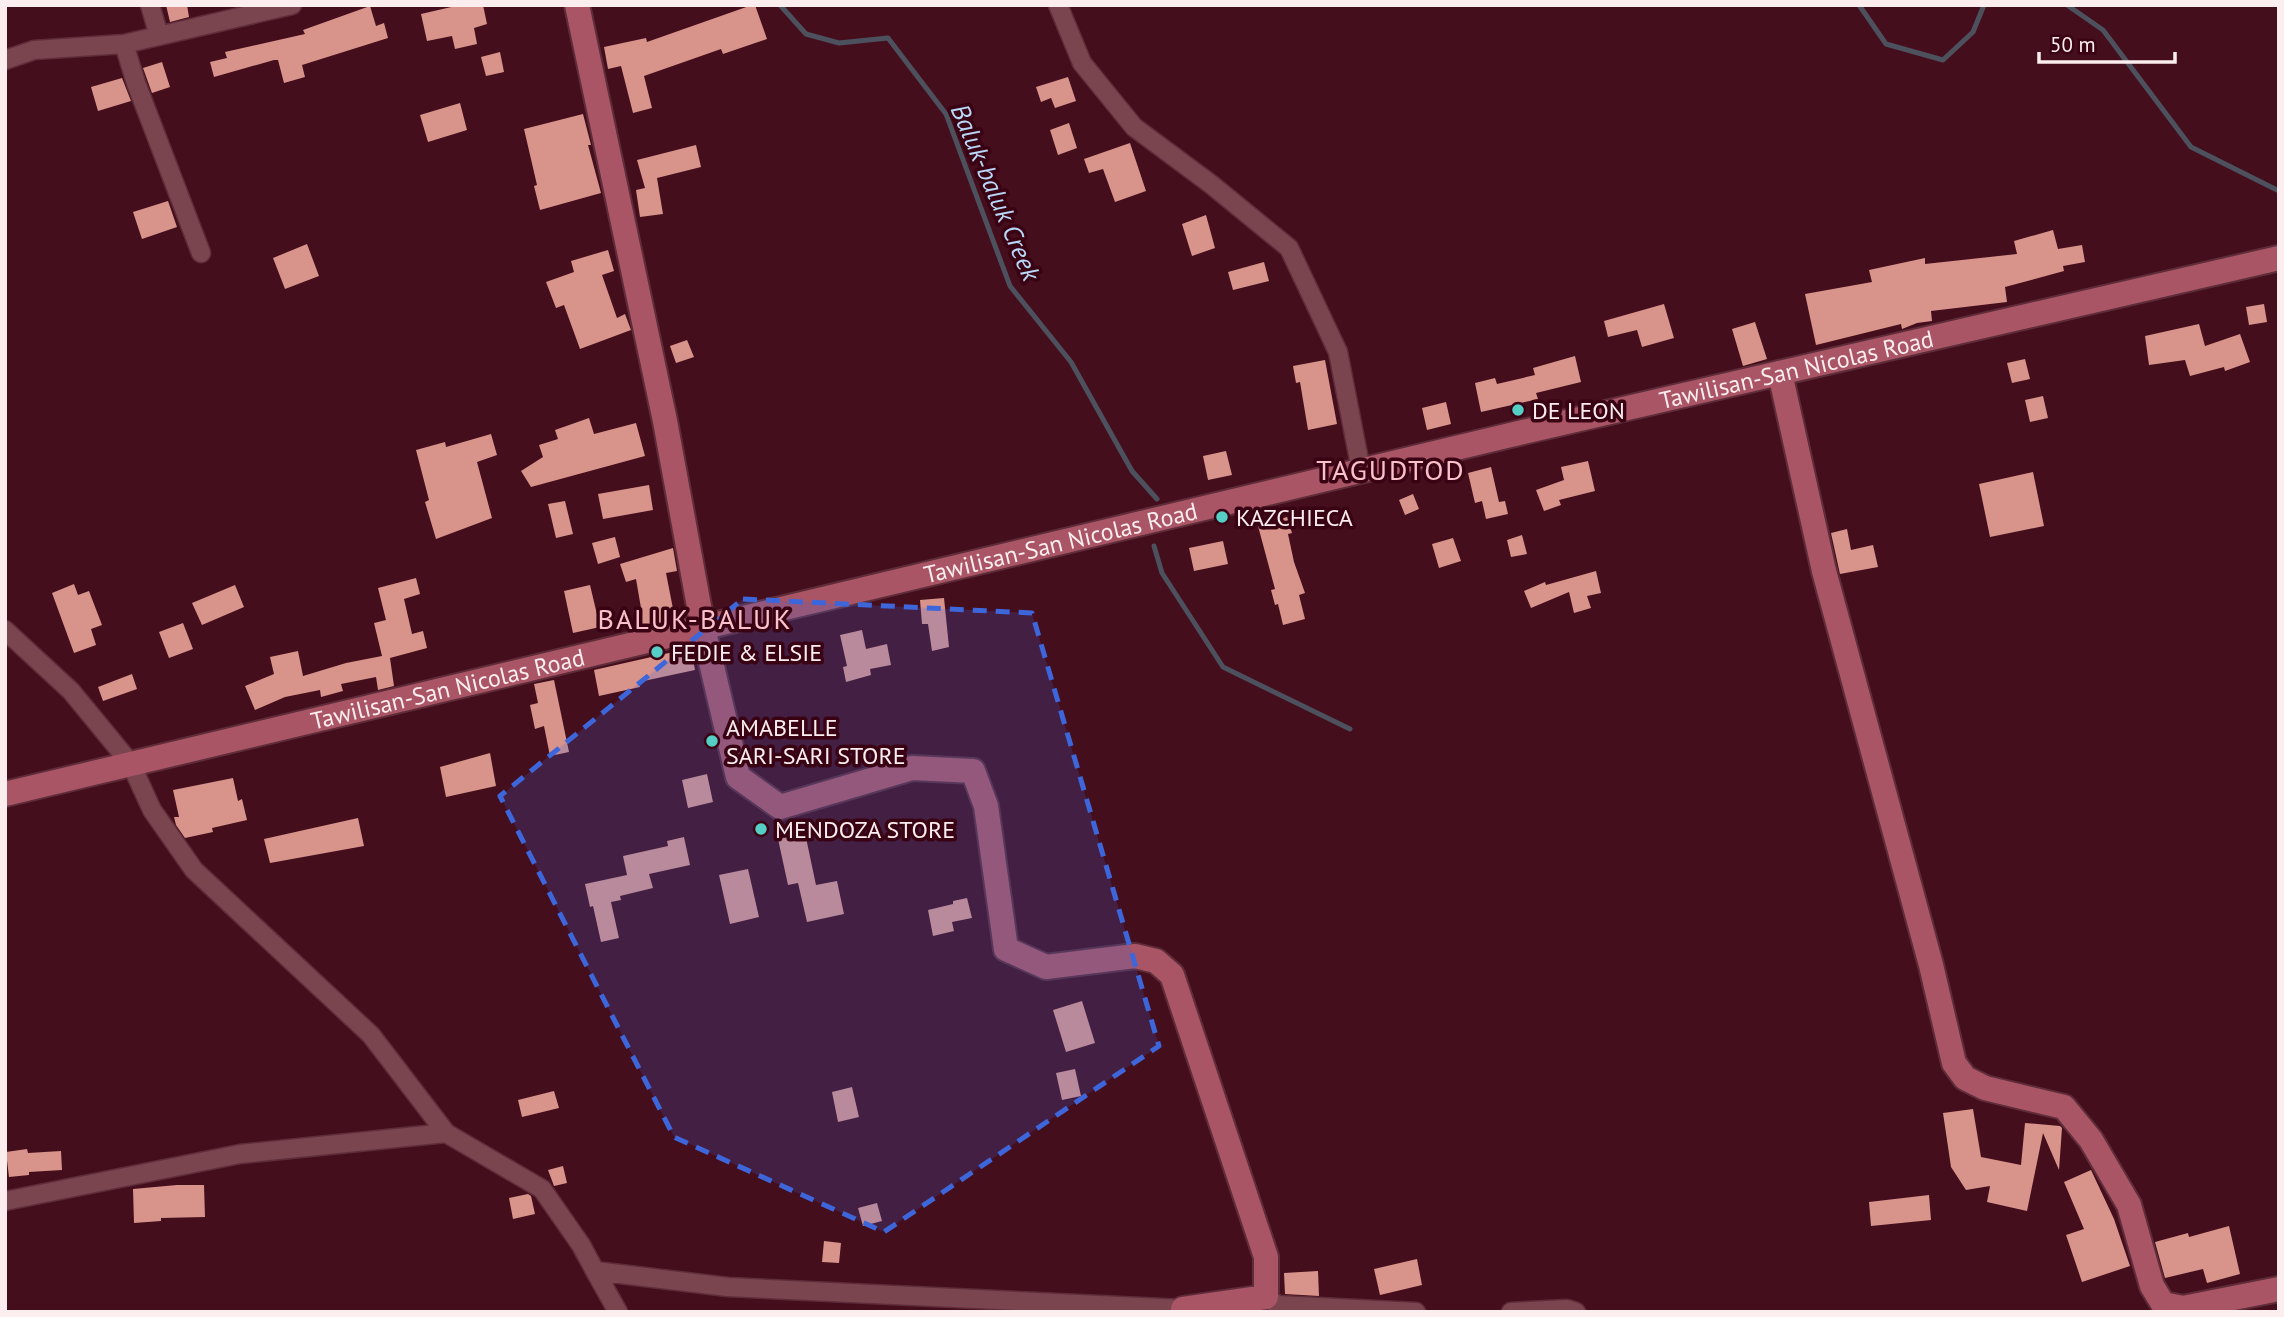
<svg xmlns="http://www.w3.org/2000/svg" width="2284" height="1317" viewBox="0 0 2284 1317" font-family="'PT Sans',sans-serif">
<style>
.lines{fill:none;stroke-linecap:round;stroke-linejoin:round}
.stream{stroke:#4c515d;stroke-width:5}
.building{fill:#d8948b}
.street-casing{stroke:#5f2d3a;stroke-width:21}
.secondary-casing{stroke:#5f2d3a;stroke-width:28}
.street{stroke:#7b454f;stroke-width:18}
.secondary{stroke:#a56;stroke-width:24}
.marked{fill:#3e66db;fill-opacity:0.2;stroke:#3e66db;stroke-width:5;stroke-dasharray:14 9;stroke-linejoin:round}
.poi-dot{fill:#55cec5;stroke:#390314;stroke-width:2.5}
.labels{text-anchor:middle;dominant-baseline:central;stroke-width:7;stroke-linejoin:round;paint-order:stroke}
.street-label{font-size:24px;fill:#fcedef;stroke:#390314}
.poi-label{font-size:24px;fill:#fcedef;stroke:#390314;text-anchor:start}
.water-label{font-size:26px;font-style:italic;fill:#b9d8f7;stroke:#390314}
.quarter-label{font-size:28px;letter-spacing:2px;fill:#fbc1ca;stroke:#390314}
</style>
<rect width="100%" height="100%" fill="#450e1d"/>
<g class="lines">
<path class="stream" d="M780 5 806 34 839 43 888 38 946 114 1010 286 1071 362 1132 471 1157 499
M1859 5 1886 44 1943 60 1973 32 1984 5
M2067 5 2103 30 2191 147 2279 191
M1154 546 1162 573 1223 667 1350 729"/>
</g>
<path class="building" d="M166 5H187L189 17 170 22Z
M460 5H483L487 24 474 28 477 44 455 49 452 36 427 41 421 14Z
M752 5H755L767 39 723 54 721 49 644 76 652 108 633 113 621 66 608 69 604 47 646 38 647 42Z
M370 6 376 26 384 23 388 38 302 65 305 77 284 83 278 60H274L214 77 210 62 227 58 225 52 305 34 303 30Z
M500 52 504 72 486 76 481 57Z
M162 62 170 87 152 93 143 68Z
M1068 77 1076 101 1055 108 1051 98 1041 102 1036 87Z
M122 78 131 101 98 111 91 87Z
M460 103 467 130 428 142 420 115Z
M583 114 591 145H588L601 193 540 210 534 186 537 185 524 129Z
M1069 123 1077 148 1058 155 1050 130Z
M1130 143 1146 191 1115 202 1103 169 1089 173 1084 159Z
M696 145 701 167 657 178 663 214 640 217 636 190 645 188 637 160Z
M168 201 177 227 142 239 133 212Z
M1206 215 1215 248 1192 256 1182 224Z
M2053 230 2058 249 2082 245 2085 262 2063 266 2064 271 2005 287 2007 302 1931 311 1932 321 1917 323 1902 329 1901 324 1816 345 1805 294 1872 282 1869 270 1925 258V264L2017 254 2014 241Z
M307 244 319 276 285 289 273 258Z
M608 250 614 271 602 275 617 318 625 314 631 330 580 349 564 305 556 308 546 282 574 272 571 261Z
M1264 262 1269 281 1233 290 1228 272Z
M1664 304 1674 338 1642 347 1637 330 1608 337 1604 321Z
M2264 304 2267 322 2249 325 2246 307Z
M1755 322 1767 359 1743 366 1732 329Z
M2199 324 2205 346 2240 334 2250 362 2225 371 2224 367 2190 376 2185 360 2149 365 2145 336Z
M687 340 694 357 676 363 670 346Z
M1575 356 1581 382 1536 393 1538 399 1481 412 1475 383 1495 378 1497 384 1535 375 1533 368Z
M2025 359 2030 379 2012 383 2007 363Z
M1325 360 1337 424 1308 430 1300 382 1296 383 1293 366Z
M2043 396 2048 418 2030 422 2025 400Z
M1446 402 1451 424 1427 430 1422 408Z
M589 418 594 434 636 423 645 456 531 487 521 471 543 457 539 445 558 439 555 430Z
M491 434 497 455 477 462 492 518 436 539 425 502 429 500 416 450 445 442 446 447Z
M1226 451 1232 475 1208 480 1203 456Z
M1588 461 1595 491 1559 500 1561 505 1544 511 1536 490 1564 480 1561 467Z
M1491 467 1499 502 1505 501 1508 514 1486 519 1482 501 1475 503 1468 473Z
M2033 472 2044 526 1990 537 1979 484Z
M649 485 653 510 603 519 598 494Z
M1413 494 1419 509 1405 515 1399 500Z
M565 501 573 534 556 538 548 504Z
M1287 517 1292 533 1288 534 1294 562 1305 593 1299 595 1305 619 1283 625 1278 604 1275 605 1271 590 1275 589 1258 526Z
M1847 529 1851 550 1873 545 1878 567 1840 574 1831 533Z
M1522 535 1527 554 1511 557 1507 540Z
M615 537 620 557 598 564 592 543Z
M1453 538 1461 561 1439 568 1432 544Z
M1223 541 1228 564 1194 571 1189 548Z
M673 548 677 571 666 573 675 619 637 628 633 610 641 608 636 579 626 582 620 564Z
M1596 571 1601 593 1587 596 1591 608 1574 613 1569 592 1531 608 1524 591 1545 582 1546 585Z
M416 578 420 594 404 599 412 634 423 631 427 648 390 658 394 686 378 690 376 677 341 684 343 691 321 697 320 690 285 697 255 710 245 686 274 674 270 657 298 651 303 676 346 663 382 656 374 623 386 620 378 588Z
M74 584 78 595 89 591 102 625 91 629 96 645 74 653 52 593Z
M235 585 244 607 202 625 192 603Z
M590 585 600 627 573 633 564 591Z
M944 598 949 647 932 651 928 624H922L920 600Z
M183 623 193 649 169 658 159 632Z
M862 630 866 649 887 644 891 665 870 669 871 675 846 682 843 667 847 666 840 635Z
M691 648 695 670 639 682 640 687 599 696 594 670Z
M132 674 137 689 103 701 98 687Z
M554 680 569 752 550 756 544 726 535 729 530 705 538 703 534 684Z
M490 753 496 786 446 797 440 767Z
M707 774 713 802 688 808 682 780Z
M233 778 238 801 242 799 247 820 212 828 213 832 185 838 176 825 174 817H179L173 790Z
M358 818 364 846 270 863 264 839Z
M805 833 816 885 837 881 844 914 807 922 798 883 788 885 778 839Z
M684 837 690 865 649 874 653 888 620 896 621 900 611 902 619 938 601 942 593 906 590 907 585 884 627 875 623 856 668 846 667 841Z
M748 869 759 917 730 924 719 875Z
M967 898 972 918 952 922 954 931 933 936 928 910 953 904V901Z
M1082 1001 1095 1043 1066 1052 1053 1010Z
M1075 1069 1081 1096 1062 1100 1056 1073Z
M852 1087 859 1117 838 1122 832 1092Z
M554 1091 559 1108 522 1117 518 1100Z
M1973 1109 1981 1157 2021 1165 2025 1123 2060 1126 2062 1128 2059 1170 2043 1133 2027 1211 1987 1202 1990 1186 1966 1190 1951 1167 1943 1113Z
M27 1149 28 1153 61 1151 62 1170 29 1172V1175L9 1177 6 1152Z
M563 1166 567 1183 554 1186 548 1170Z
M2091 1170 2114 1219 2130 1266 2082 1282 2066 1235 2084 1229 2064 1182Z
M177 1185H204L205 1217 161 1218V1221L134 1223 133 1189Z
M528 1194 531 1196 535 1214 513 1219 509 1198Z
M1929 1195 1931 1220 1871 1226 1869 1202Z
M877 1203 882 1221 863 1226 858 1208Z
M2229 1226 2240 1274 2207 1283 2203 1269 2165 1278 2155 1242 2188 1233 2189 1237Z
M824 1241 841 1243 839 1263 822 1262Z
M1417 1259 1422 1285 1380 1295 1374 1269Z
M1318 1271 1319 1296 1285 1294 1284 1273Z"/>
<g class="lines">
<g class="street-casing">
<path id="street" d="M150 5 159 36
M1058 5 1082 63 1134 127 1212 185 1289 248 1338 352 1361 470
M124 44 136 83 201 253
M5 60 34 50 124 44 292 5
M5 630 71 691 131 764 152 810 194 870 371 1035 446 1133 542 1189 581 1245 595 1271 728 1287 1183 1309
M5 1201 240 1154 446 1133
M595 1271 618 1312
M1266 1297 1278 1305 1416 1312
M1511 1312 1567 1309 1576 1312"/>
</g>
<g class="secondary-casing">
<g id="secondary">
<path d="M577 5 665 421 703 628 738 777 780 807 912 768 973 771 986 806 1006 949 1046 967 1135 956 1156 961 1172 975 1266 1257V1297L1183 1309 1184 1312"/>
<path d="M1780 373 1824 571 1931 965 1954 1063 1965 1078 1985 1088 2064 1107 2091 1140 2129 1205 2152 1286 2163 1304 2183 1308 2279 1289"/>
<path id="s1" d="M5 794 1523 432 2279 258"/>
</g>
</g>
<use href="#street" class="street"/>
<use href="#secondary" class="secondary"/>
</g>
<path class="marked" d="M743 599 1032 613 1159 1046 884 1232 674 1137 500 796Z"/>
<g class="poi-dot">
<circle cx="1518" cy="410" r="7"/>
<circle cx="1222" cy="517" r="7"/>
<circle cx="657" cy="652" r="7"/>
<circle cx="712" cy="741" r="7"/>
<circle cx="761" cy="829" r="7"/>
</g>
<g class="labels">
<g class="street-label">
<text stroke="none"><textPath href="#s1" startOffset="1841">Tawilisan-San Nicolas Road</textPath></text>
<text stroke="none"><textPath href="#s1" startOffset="1085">Tawilisan-San Nicolas Road</textPath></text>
<text stroke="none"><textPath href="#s1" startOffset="455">Tawilisan-San Nicolas Road</textPath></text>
</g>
<g class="poi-label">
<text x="1532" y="410">DE LEON</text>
<text x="1236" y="517">KAZCHIECA</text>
<text x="671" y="652">FEDIE &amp; ELSIE</text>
<text x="726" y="727">AMABELLE<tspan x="726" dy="28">SARI-SARI STORE</tspan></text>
<text x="775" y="829">MENDOZA STORE</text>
</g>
<g class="water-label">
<text transform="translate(996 192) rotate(67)">Baluk-baluk Creek</text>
</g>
<g class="quarter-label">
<text x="1391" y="469">TAGUDTOD</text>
<text x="695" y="618">BALUK-BALUK</text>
</g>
</g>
<rect width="2284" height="1317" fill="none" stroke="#fcedef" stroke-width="14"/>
<path d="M2039 52v10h136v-10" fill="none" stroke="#fcedef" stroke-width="3.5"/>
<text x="2050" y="52" font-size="21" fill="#fcedef" stroke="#390314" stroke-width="5" paint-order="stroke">50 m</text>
</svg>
